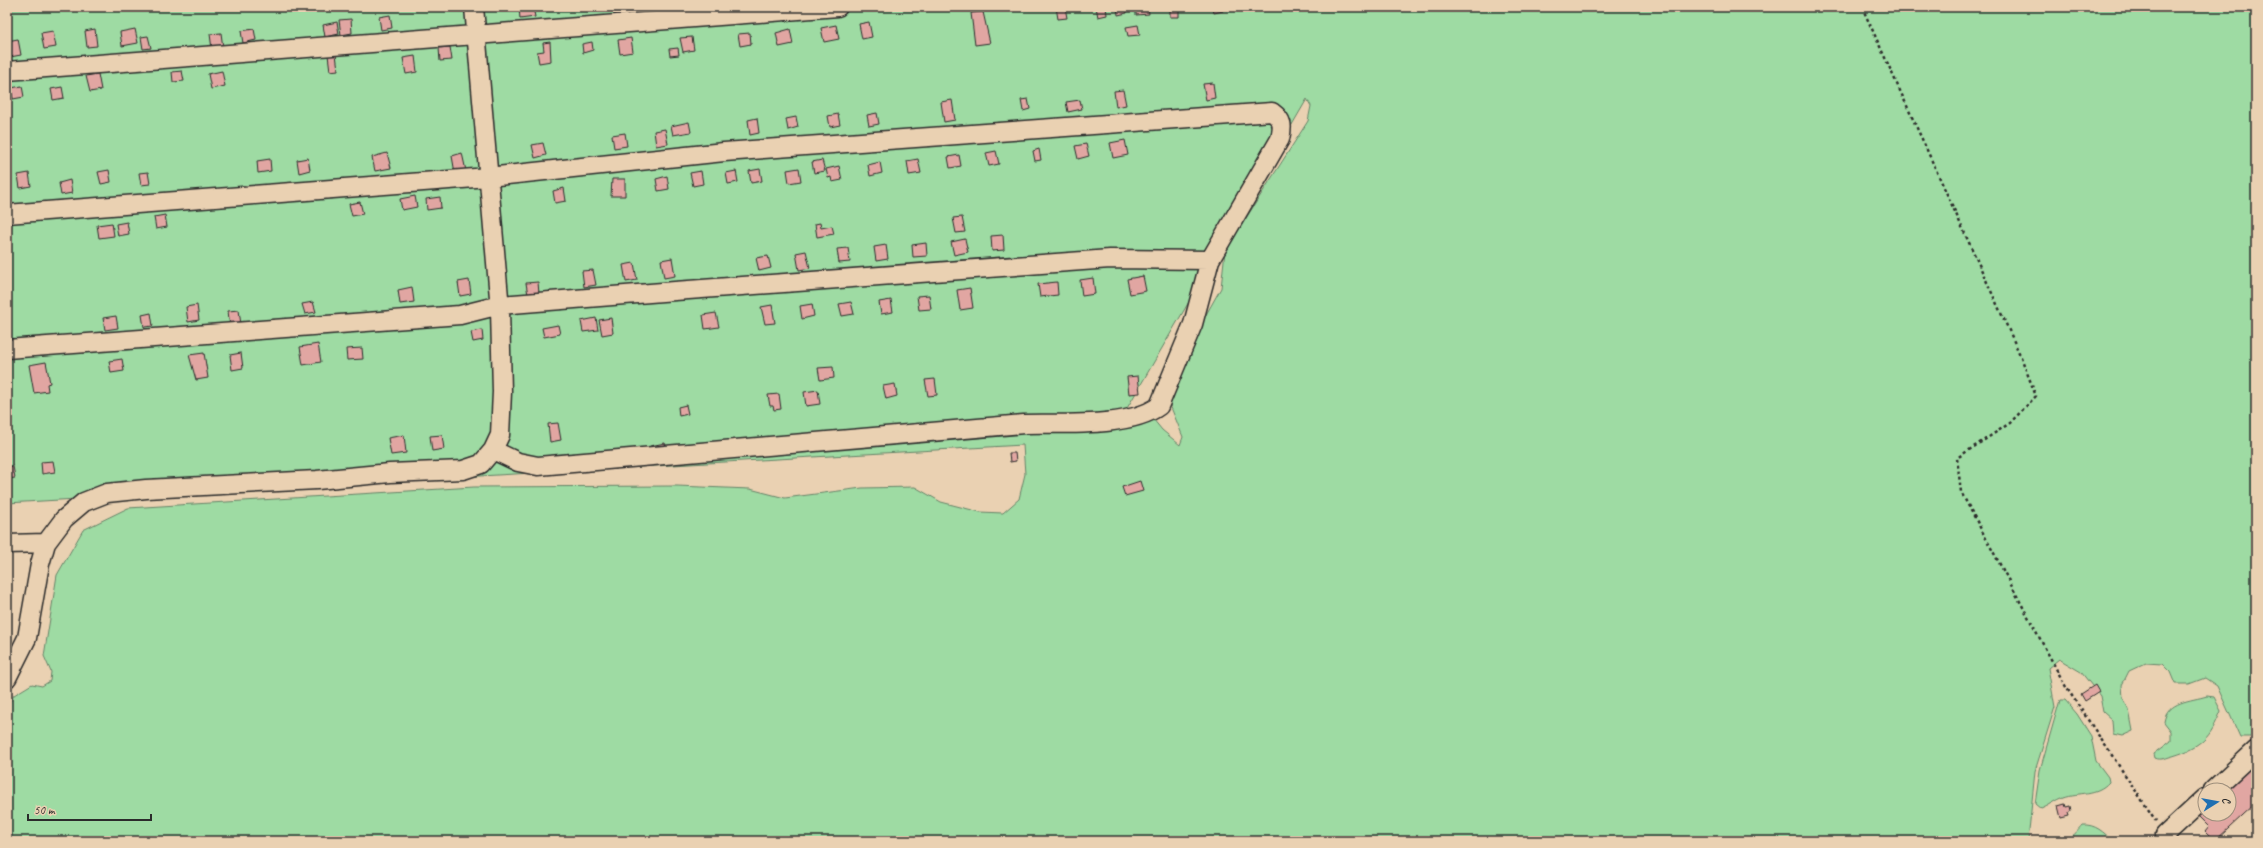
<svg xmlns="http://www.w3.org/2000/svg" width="2263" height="848" viewBox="0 0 2263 848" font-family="Caveat,sans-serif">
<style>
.green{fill:#9edba3;stroke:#648367;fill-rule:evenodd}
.building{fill:#e1a6a2;stroke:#2b2b2b}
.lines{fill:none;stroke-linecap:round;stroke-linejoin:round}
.minor-casing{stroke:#2b2b2b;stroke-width:21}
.path{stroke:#2b2b2b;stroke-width:2.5;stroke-dasharray:3 3;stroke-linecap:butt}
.minor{stroke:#ead1b2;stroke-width:18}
</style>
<rect width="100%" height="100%" fill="#ead1b2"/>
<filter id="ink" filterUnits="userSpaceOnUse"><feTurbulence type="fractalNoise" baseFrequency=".025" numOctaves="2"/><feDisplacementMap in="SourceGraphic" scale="8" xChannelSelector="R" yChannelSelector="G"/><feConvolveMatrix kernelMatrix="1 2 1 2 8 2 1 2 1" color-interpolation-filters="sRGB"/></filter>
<g filter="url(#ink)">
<path class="green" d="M7 7H2256V737H2240L2217 686 2205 678 2189 684H2175L2170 672 2162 664 2146 663 2129 671 2122 685 2123 698 2129 710 2133 731 2122 736 2113 734 2112 720 2103 712 2100 696 2081 672 2059 659 2048 668 2055 707 2035 771 2028 841H7V708L14 695 32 684 42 686 50 681 51 672 44 656 57 575 83 530 128 508 474 487 677 486 750 489 785 498 862 488 915 487 941 502 980 512 1003 513 1019 499 1025 474 1023 445 7 503ZM1307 99 1311 106 1308 121 1225 251 1221 288 1203 320 1170 405 1183 437 1180 445 1162 430 1153 419 1119 422Z
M2207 696 2214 697 2221 711C2210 738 2202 747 2173 756 2168 757 2161 761 2155 758L2154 754 2171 741V731L2164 722C2167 701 2191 701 2207 696Z
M2060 700H2065L2077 714 2091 736 2096 761 2108 777 2109 782C2097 796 2078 792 2064 797 2056 800 2049 806 2041 809L2035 804 2040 770Z
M2082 825C2096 824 2103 832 2113 841H2036L2039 837C2046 836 2048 839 2055 840 2067 843 2075 833 2082 825Z"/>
<path class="building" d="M519 7H533L535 17 520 19Z
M614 7H631V13L615 15Z
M1056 7H1065L1067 18 1058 19Z
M1096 7H1106L1107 15 1098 17Z
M1117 7H1126L1127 13 1118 15Z
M1136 7H1148L1149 14 1136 15Z
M1170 7H1179V17H1170Z
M1212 7H1222L1223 11 1214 13Z
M983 12 990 43 975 45 971 13Z
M390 15 392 28 381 30 379 17Z
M351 19 352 33 341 35 339 20Z
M337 22 339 34 325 37 323 25Z
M869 22 872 37 862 39 859 24Z
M836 25 839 39 824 42 821 28Z
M1138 25 1140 35 1128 36 1126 27Z
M95 29 97 46 87 47 85 31Z
M135 29 138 43 122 46 120 32Z
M254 29 256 40 243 43 241 31Z
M790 29 793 44 779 47 776 33Z
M53 31 56 47 44 49 41 33Z
M221 33 223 48 212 49 210 34Z
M750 33 751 44 740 46 738 34Z
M148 36 151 48 143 49 141 37Z
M692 37 694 50 683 52 680 38Z
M631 38 633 52 620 54 618 40Z
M18 39 21 55 10 57 7 41Z
M550 42 551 61 539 63 537 52 544 51 543 43Z
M592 42 593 50 583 53 582 44Z
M450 47 452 60 440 61 439 48Z
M678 48 679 55 670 56 669 49Z
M336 54 338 70 330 71 328 55Z
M415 56 417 72 406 74 403 58Z
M182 71 184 81 173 82 172 72Z
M222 71 225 86 211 89 208 74Z
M98 74 101 90 90 92 86 76Z
M1213 83 1215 98 1206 100 1203 84Z
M22 86 24 97 13 99 11 88Z
M62 87 64 98 53 100 51 89Z
M1123 90 1126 105 1116 107 1114 91Z
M1028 99 1030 109 1023 111 1021 100Z
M952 100 955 120 944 122 941 102Z
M1080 100 1082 109 1068 112 1066 102Z
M877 113 879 124 869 126 867 115Z
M838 114 840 125 830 127 828 116Z
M796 117 798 127 788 130 786 119Z
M757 118 759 133 750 135 748 120Z
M689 122 691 132 673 135 671 126Z
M665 129 668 144 656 146 654 131Z
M625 133 627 146 614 148 612 135Z
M1125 140 1128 155 1113 158 1110 143Z
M543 143 546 155 535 158 532 145Z
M1086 144 1089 156 1078 159 1075 146Z
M1039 149 1041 160 1035 161 1033 151Z
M996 151 999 164 989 166 986 153Z
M387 153 391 168 375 171 372 157Z
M462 153 466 171 455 173 452 156Z
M959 155 961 166 950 168 948 157Z
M308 158 310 170 299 173 297 160Z
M270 159 271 171 258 173 257 161Z
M918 159 921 173 909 175 907 161Z
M822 160 825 171 814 173 812 162Z
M880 162 882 173 870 176 868 165Z
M839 166 842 180 832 182 831 177 828 178 826 169Z
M799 168 801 181 789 183 787 170Z
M760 169 762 181 751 183 749 171Z
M109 170 111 182 101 184 98 172Z
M701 171 703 184 693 186 690 173Z
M736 171 738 182 728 184 726 173Z
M148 172 150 184 141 185 139 173Z
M29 173 31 186 20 188 18 175Z
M667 176 669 189 658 191 656 179Z
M612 179H625V196H611Z
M70 180 72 193 61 195 59 183Z
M564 188 566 201 555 203 553 191Z
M415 196 417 207 402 210 400 199Z
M440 197 441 208 427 210 426 199Z
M360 202 363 214 352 216 349 204Z
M165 215 167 227 156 229 154 217Z
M962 217 965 232 956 233 953 218Z
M127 222 129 234 118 236 116 224Z
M112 223 114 236 99 238 97 225Z
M820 223 821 228 832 226 834 234 817 237 815 224Z
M1003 235 1004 250 992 251 991 236Z
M965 239 968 252 954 255 951 242Z
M926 243 927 256 913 257 912 245Z
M886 245 888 259 876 261 874 247Z
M848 248 850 262 839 263 837 249Z
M806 251 810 268 799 270 796 253Z
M768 256 771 268 759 271 756 258Z
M672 258 675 276 664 278 661 260Z
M634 263 637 280 626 282 623 265Z
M593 270 596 285 584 287 582 271Z
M1143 276 1146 291 1130 294 1127 279Z
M1093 278 1095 294 1082 296 1080 280Z
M469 280 471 294 460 296 458 282Z
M538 282 539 294 528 295 526 283Z
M1057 282 1058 295 1040 297 1038 284Z
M412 287 414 302 400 304 398 290Z
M970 288 973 308 960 310 957 290Z
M929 295 931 309 919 310 917 296Z
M891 300 893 312 881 314 879 302Z
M313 302 316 312 305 314 302 304Z
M851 302 854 314 842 316 839 304Z
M812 304 814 316 802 319 800 306Z
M197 305 199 320 188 322 186 307Z
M772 305 775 323 765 324 761 307Z
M239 310 241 325 230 327 228 311Z
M151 313 153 326 144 327 142 315Z
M716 313 719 327 705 329 703 315Z
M116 316 118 328 105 330 103 318Z
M596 318 598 330 583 332 581 321Z
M611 318 613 333 602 335 599 320Z
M558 325 560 334 544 337 542 328Z
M482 330 483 340 473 342 471 332Z
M318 344 321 362 303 365 300 347Z
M362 348 363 359 347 360 346 349Z
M204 353 208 378 196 380 189 355Z
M241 353 243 368 232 370 230 355Z
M122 359 124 371 111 373 109 361Z
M46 362 50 383 47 384 48 391 34 393 29 365Z
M833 367 834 378 820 380 818 368Z
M1138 376 1140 393 1129 394 1127 377Z
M935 379 937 395 928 396 925 380Z
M895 384 897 396 886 399 883 386Z
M818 390 820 404 806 406 804 392Z
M779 394 781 409 774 410 773 406H770L768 395Z
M686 405 688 414 679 416 678 407Z
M558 423 561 440 550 442 548 424Z
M404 435 406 453 391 455 388 438Z
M442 435 444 449 432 451 430 436Z
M665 443 667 451 651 454 650 446Z
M1009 453H1015L1016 461 1010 462Z
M53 461 55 472 42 474 41 462Z
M13 466 15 478 7 479V467Z
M1140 481 1143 491 1125 496 1122 487Z
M2095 685 2099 692 2085 701 2081 694Z
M2256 758V803L2215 841 2205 831 2209 826 2198 815 2205 808V814H2229V790H2224Z
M2065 804 2066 807 2070 806 2071 811 2068 813 2069 816 2061 818 2058 806Z"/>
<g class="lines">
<g class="minor-casing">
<path id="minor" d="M7 71 838 7
M7 214 488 177 724 152 1272 112C1283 120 1283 126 1280 139L1210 260 1193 324 1159 406C1130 428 1060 423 1024 424L538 466 518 462 493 450
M7 349 460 315 500 305 675 291 1110 259 1210 260
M7 544 46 543
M7 678 27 638 40 564 46 543 64 519 84 502 107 493 146 489 317 480 390 473 463 470 481 464 493 450 500 435 502 392 500 309 474 7
M2213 790 2256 750
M2167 841 2165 835 2205 798"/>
</g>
<path class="path" d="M1862 7 2021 357 2036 396 2010 423 1957 458 1961 492 2066 687 2156 821"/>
<use href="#minor" class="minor"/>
</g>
</g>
<rect width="2263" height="848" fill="none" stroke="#ead1b2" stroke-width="24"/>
<rect x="12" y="12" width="2239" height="824" fill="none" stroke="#2b2b2b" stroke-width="1.5" filter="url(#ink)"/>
<g transform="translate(2217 802) rotate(79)"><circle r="19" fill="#ead1b2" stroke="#9e8f7c"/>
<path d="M0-3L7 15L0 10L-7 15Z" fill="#1f6fb2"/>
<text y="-6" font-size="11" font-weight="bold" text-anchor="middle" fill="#2b2b2b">С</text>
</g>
<path d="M28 814v6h123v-6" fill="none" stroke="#2b2b2b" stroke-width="2"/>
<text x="34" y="814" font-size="12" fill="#2b2b2b" stroke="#ead1b2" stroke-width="3" paint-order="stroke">50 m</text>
</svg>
